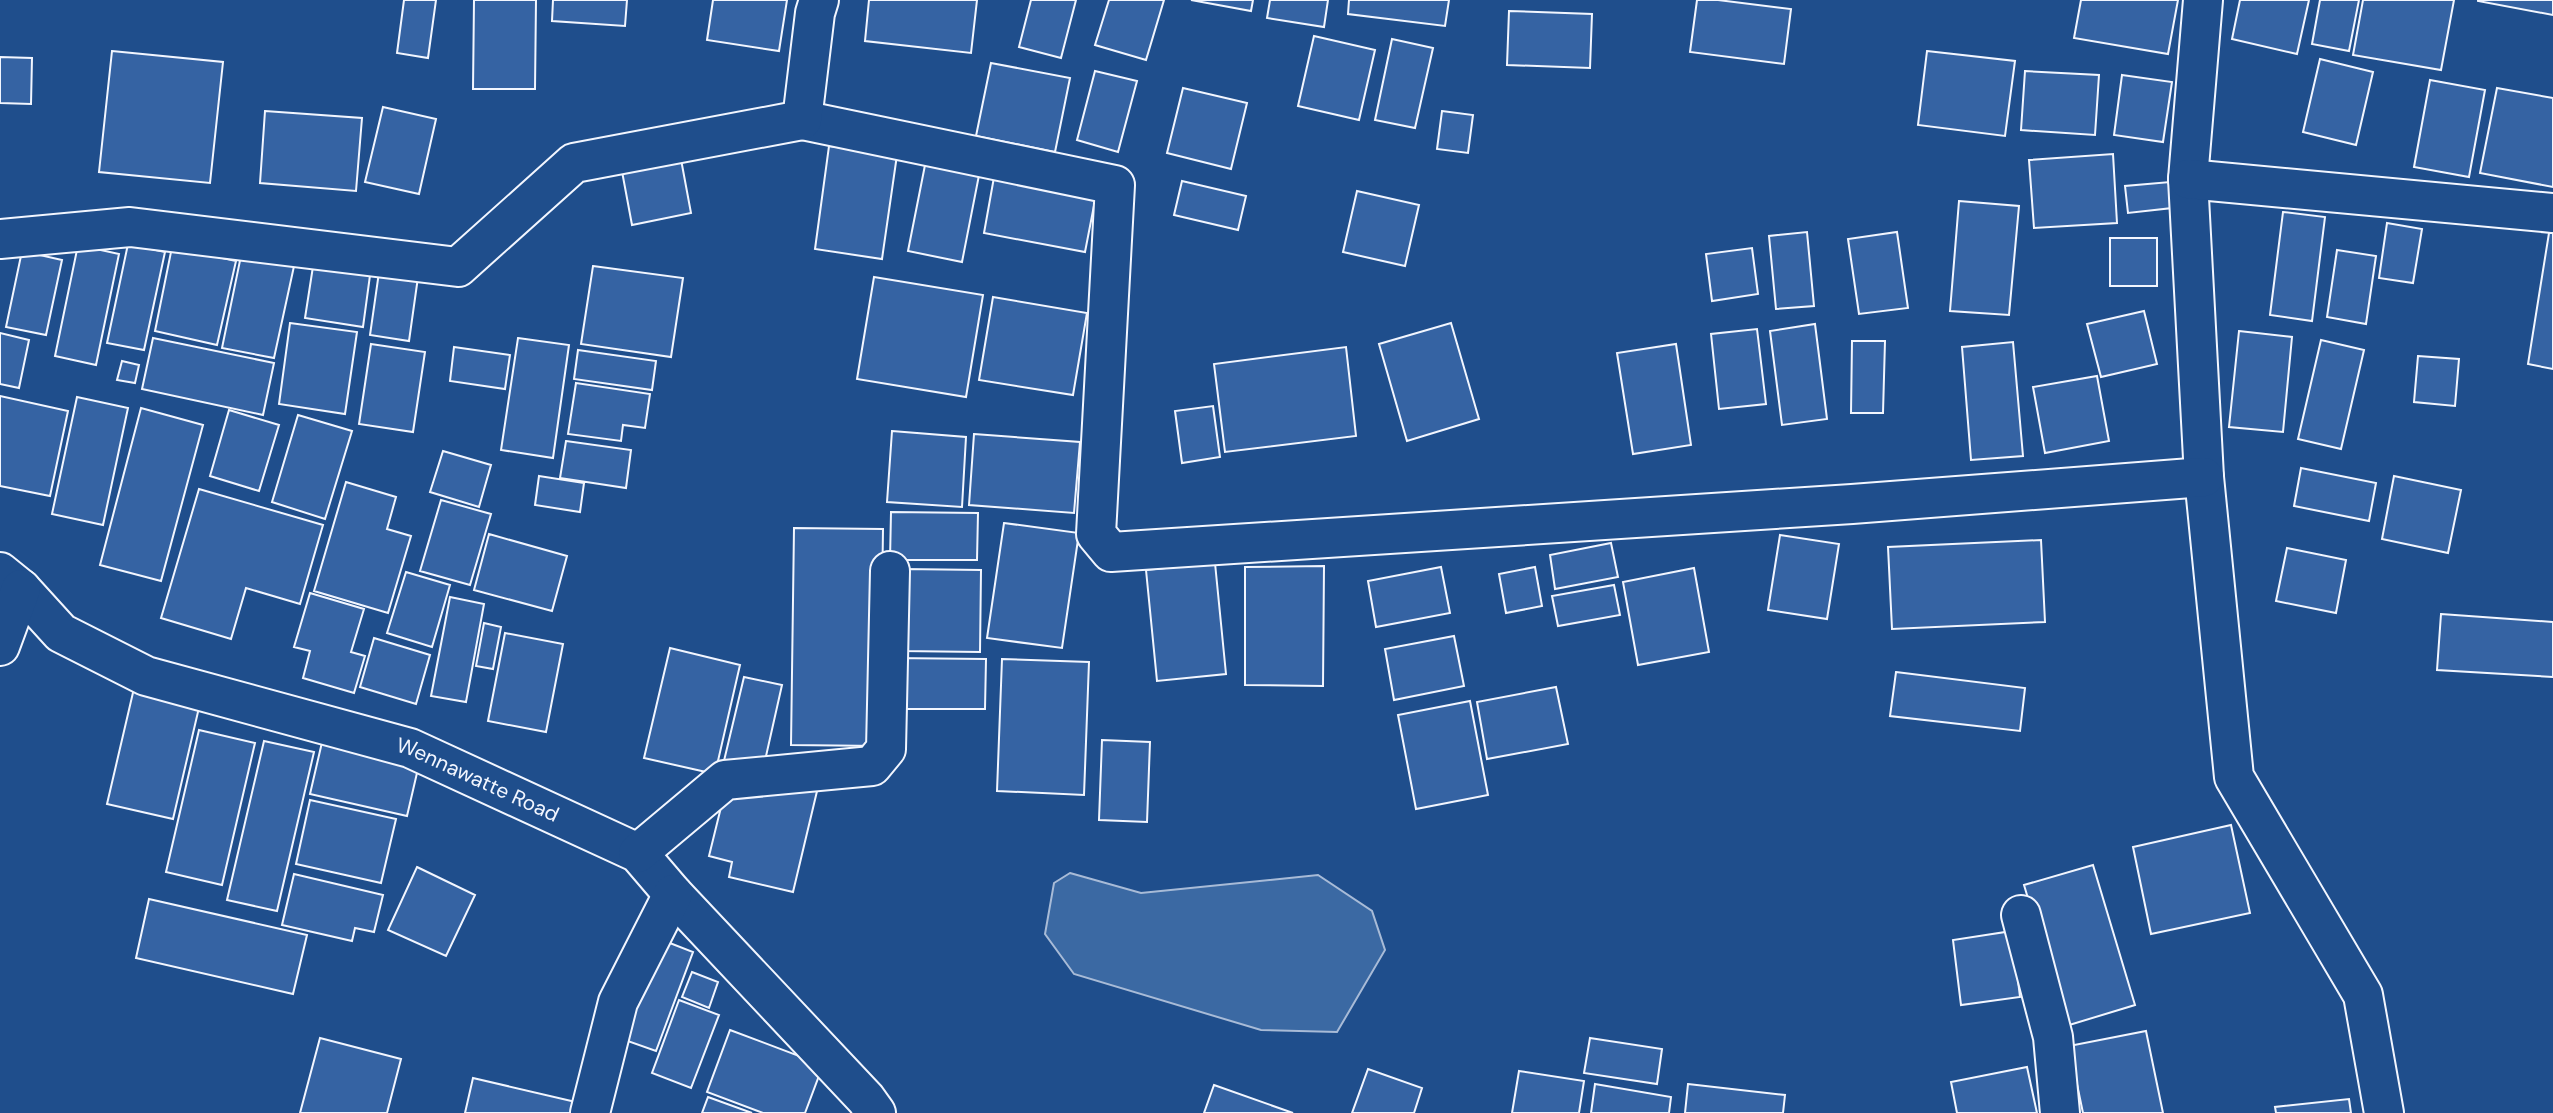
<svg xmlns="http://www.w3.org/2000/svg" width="2553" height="1113" viewBox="0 0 2553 1113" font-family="'DM Sans',sans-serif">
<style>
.water{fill:#3b69a3;stroke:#a8bbd7;stroke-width:2}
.building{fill:#3563a3;stroke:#f2f6ff;stroke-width:2}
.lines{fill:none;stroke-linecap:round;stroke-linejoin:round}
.minor-casing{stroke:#f2f6ff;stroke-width:42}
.minor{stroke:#1f4e8c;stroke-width:38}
.labels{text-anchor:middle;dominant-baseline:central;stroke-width:5;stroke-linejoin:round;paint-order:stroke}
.street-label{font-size:21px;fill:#f2f6ff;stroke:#1f4e8c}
</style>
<rect width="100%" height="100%" fill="#1f4e8c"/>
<path class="water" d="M1070 873 1141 893 1318 875 1372 911 1385 950 1337 1032 1261 1030 1074 974 1045 934 1054 883Z"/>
<path class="building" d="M404 0H436L428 58 397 53Z
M474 0H536L535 89H473Z
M553 0H627L625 26 552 21Z
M713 0H787L779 51 707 40Z
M869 0H977L971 53 865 41Z
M1031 0H1076L1061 58 1019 47Z
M1109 0H1164L1146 60 1095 45Z
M1191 0H1253L1251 11Z
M1270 0H1328L1324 27 1267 18Z
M1349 0H1449L1445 26 1348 14Z
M1697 0H1718L1791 9 1784 64 1690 52Z
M2081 0H2178L2168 54 2074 38Z
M2240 0H2309L2297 54 2232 39Z
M2320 0H2359L2349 51 2312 44Z
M2363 0H2454L2441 70 2353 55Z
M2478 0H2553V15L2478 1Z
M1509 11 1592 14 1590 68 1507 65Z
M1314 36 1375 50 1359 120 1298 106Z
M1392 39 1433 48 1415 128 1375 120Z
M112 51 223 62 210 183 99 172Z
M1927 51 2015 61 2005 136 1918 125Z
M0 57 32 58 31 104 0 103Z
M2320 59 2373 72 2356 145 2303 132Z
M991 63 1070 78 1055 152 976 136Z
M1095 71 1137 81 1118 152 1077 140Z
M2025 71 2099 75 2095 135 2021 130Z
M2122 75 2172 82 2163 142 2114 135Z
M2430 80 2485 90 2469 177 2414 167Z
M1183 88 1247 103 1231 169 1167 153Z
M2497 88 2553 98V187L2480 173Z
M383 107 436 119 419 194 365 182Z
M265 111 362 118 356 191 260 183Z
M1442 111 1473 115 1468 153 1437 149Z
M829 146 897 155 882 259 815 249Z
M680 154 691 213 632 225 621 166Z
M2113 154 2117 223 2034 228 2029 160Z
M927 155 981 165 962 262 908 251Z
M996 166 1098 185 1085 252 984 233Z
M1182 181 1246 196 1238 230 1174 215Z
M2170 182 2172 208 2128 213 2125 186Z
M1357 191 1419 205 1405 266 1343 252Z
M1959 201 2019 206 2009 315 1950 311Z
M2283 212 2325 217 2312 321 2270 315Z
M2387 223 2422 229 2413 283 2379 278Z
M1807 232 1814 306 1776 309 1769 236Z
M1897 232 1908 308 1859 314 1848 239Z
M2549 233H2553V369L2528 364Z
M2110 238H2157V286H2110Z
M128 244 165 252 144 350 107 343Z
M78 245 119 254 96 365 55 356Z
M243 246 296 257 274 358 222 348Z
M172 247 236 261 217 345 155 331Z
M1752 248 1758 294 1712 301 1706 254Z
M2337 250 2376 256 2366 324 2327 317Z
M22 251 62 260 46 335 6 327Z
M314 260 371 268 363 327 305 318Z
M380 265 419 270 409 341 370 335Z
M593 266 683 278 671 357 581 344Z
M874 277 983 295 966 397 857 379Z
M993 297 1087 313 1073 395 979 380Z
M2144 311 2157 364 2101 377 2087 324Z
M290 323 357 332 345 414 279 404Z
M1451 323 1479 419 1407 441 1379 344Z
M1815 324 1827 419 1782 425 1770 331Z
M1757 329 1766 404 1719 409 1711 334Z
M2239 331 2292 337 2283 432 2229 427Z
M0 333 29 340 19 388 0 384Z
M153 338 274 363 263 415 142 389Z
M518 338 569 345 553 458 501 450Z
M2321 340 2364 350 2341 449 2298 439Z
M1852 341H1885L1883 413H1851Z
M2013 342 2023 456 1971 460 1962 347Z
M371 344 425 352 413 432 359 424Z
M1676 344 1691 445 1633 454 1617 353Z
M454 347 510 355 505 389 450 381Z
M1346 347 1356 436 1225 452 1214 364Z
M578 350 656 361 652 390 574 379Z
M2418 356 2459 359 2455 406 2414 402Z
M122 361 139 365 135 383 117 380Z
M2097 376 2109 441 2045 453 2033 387Z
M576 383 650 394 645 428 623 425 621 441 568 434Z
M0 396 68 411 50 496 0 486Z
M77 397 128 408 103 525 52 514Z
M1213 406 1220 457 1182 463 1175 411Z
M141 408 203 425 161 581 100 565Z
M229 410 279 425 259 491 210 476Z
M298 415 352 431 325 519 272 502Z
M892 431 966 437 962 507 887 502Z
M974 434 1080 442 1074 513 969 505Z
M566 441 631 450 626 488 560 478Z
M443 451 491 465 479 507 430 492Z
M2301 468 2376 483 2369 521 2294 506Z
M539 476 584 483 580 512 535 505Z
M2394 476 2461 490 2448 553 2382 539Z
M346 482 396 497 387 529 411 536 388 613 314 591Z
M199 489 323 525 300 604 246 588 231 639 161 618Z
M441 500 491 514 470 585 420 571Z
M891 512 978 513 977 560H890Z
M1004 523 1079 533 1062 648 987 638Z
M794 528 883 529 880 746 791 745Z
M489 534 567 556 552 611 474 590Z
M1780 535 1839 544 1827 619 1768 610Z
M2041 540 2045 622 1892 629 1888 547Z
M1611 543 1618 577 1555 589 1550 555Z
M2287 548 2346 560 2336 613 2276 601Z
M1215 563 1226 674 1157 681 1146 570Z
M1324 566 1323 686 1245 685V567Z
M1441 567 1450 613 1376 627 1368 581Z
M1535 567 1542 606 1506 613 1499 574Z
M1694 568 1709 652 1638 665 1623 582Z
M903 569 981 570 980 652 901 651Z
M406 572 450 585 432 647 387 633Z
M1614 585 1620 615 1558 626 1552 596Z
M310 593 364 609 351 652 365 656 354 693 303 678 310 651 294 647Z
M450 597 484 604 466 702 431 696Z
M2441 614 2553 622V677L2437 670Z
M484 623 501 627 493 669 476 666Z
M505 633 563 644 546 732 488 721Z
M1454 636 1464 686 1394 700 1385 649Z
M374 638 430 655 416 704 360 687Z
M670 648 740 665 715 774 644 758Z
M891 658 986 659 985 709H890Z
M1002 659 1089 662 1084 795 997 791Z
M1896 672 2025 688 2020 731 1890 716Z
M744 677 782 685 762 774 723 765Z
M135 684 201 699 173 819 107 804Z
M1556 687 1568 744 1487 759 1477 702Z
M1470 701 1488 795 1416 809 1398 715Z
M199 730 255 743 222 885 166 872Z
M323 738 420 760 407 816 310 794Z
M1102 740 1150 742 1147 822 1099 820Z
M264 741 314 752 277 911 227 900Z
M818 787 793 892 729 877 732 862 709 856 724 795Z
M310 800 396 819 381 883 296 864Z
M2231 825 2250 913 2151 934 2133 847Z
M2093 865 2135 1005 2066 1026 2024 885Z
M417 867 475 895 446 956 388 930Z
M294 874 383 895 374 932 355 928 352 941 282 925Z
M149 899 307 935 293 994 136 958Z
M2012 931 2020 997 1961 1005 1953 940Z
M657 938 693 952 656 1051 619 1038Z
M692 972 718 982 709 1008 682 997Z
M679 1000 719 1015 691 1088 652 1073Z
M730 1030 823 1065 805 1113H763L707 1092Z
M2146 1031 2163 1113H2083L2069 1046Z
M320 1038 401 1059 387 1113H300Z
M1590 1038 1662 1049 1657 1084 1584 1073Z
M2027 1067 2037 1113H1957L1951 1082Z
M1368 1069 1422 1088 1414 1113H1352Z
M1519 1071 1584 1081 1579 1113H1512Z
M473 1078 580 1103 577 1113H465Z
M1595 1084 1671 1097 1669 1113H1591Z
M1688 1084 1785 1095 1783 1113H1685Z
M1214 1085 1293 1113H1204Z
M708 1097 752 1113H702Z
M2349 1099 2351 1113H2276L2275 1107Z"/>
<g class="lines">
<g class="minor-casing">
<g id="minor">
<path d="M2203 0 2188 179 2204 477 2234 777 2363 995 2384 1113"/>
<path d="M802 120 1115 185 1096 534 1111 552 1852 504 2204 477"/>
<path d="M2188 179 2553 213"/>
<path d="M0 239 130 227 458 267 574 163 802 120 815 13 819 0"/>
<path id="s1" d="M0 572 21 589 61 633 146 676 410 748 638 853 673 894 866 1099 876 1113"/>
<path d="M0 646 21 589"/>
<path d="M638 853 725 780 872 766 886 749 890 571"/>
<path d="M2021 915 2053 1037 2060 1113"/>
<path d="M590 1113 618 1002 673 894"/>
</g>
</g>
<use href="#minor" class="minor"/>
</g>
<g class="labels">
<g class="street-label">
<text stroke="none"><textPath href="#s1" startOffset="530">Wennawatte Road</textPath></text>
</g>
</g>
</svg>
